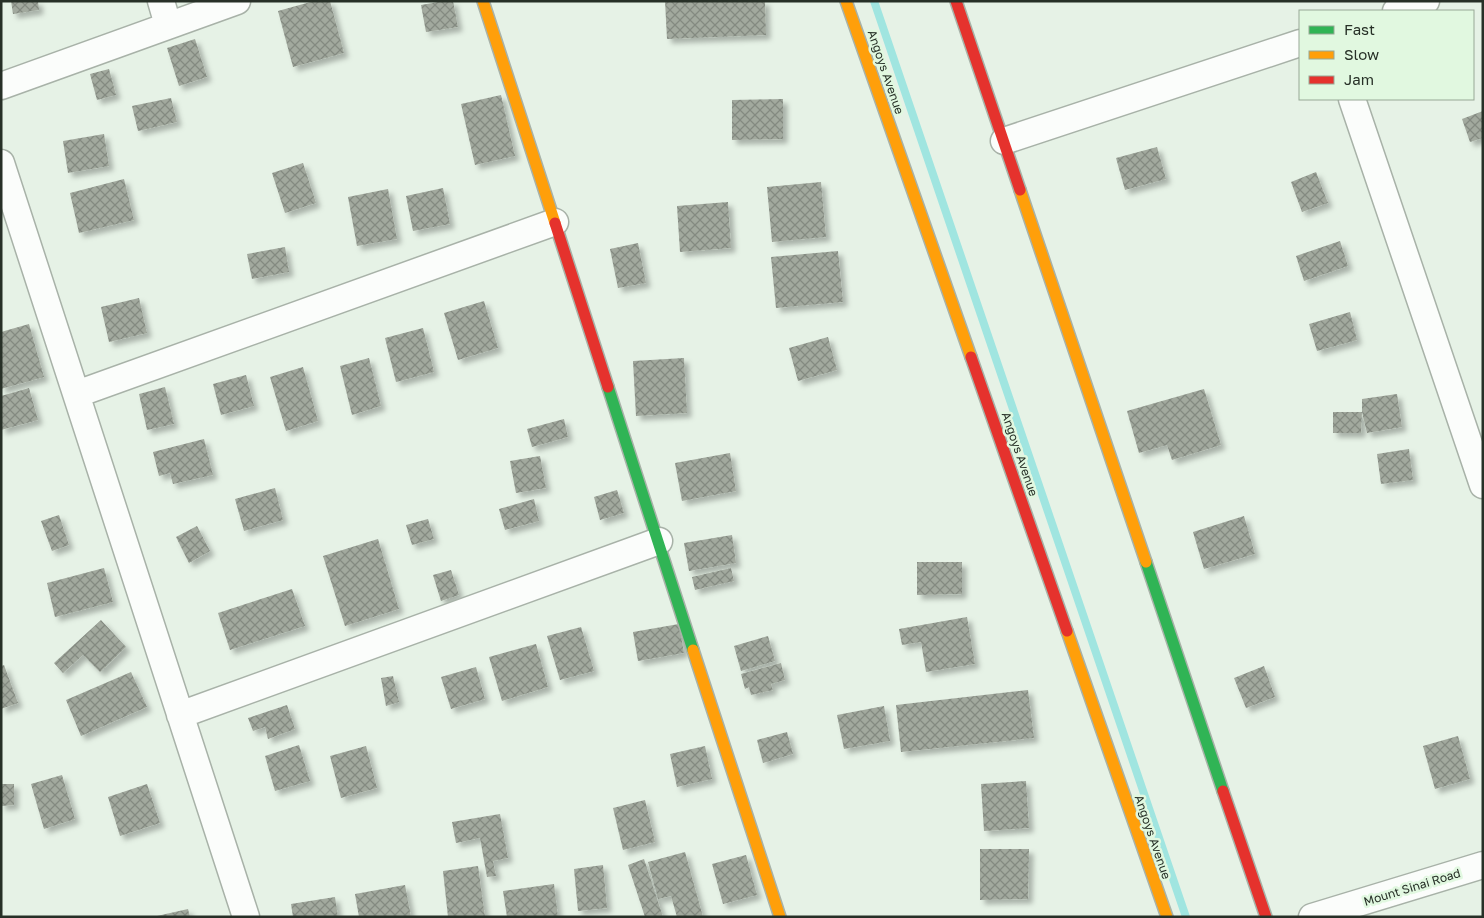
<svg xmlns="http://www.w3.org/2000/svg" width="1484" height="918" viewBox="0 0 1484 918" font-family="'Golos Text',sans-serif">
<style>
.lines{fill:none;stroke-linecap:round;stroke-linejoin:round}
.stream{stroke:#a0e5e0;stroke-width:8}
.building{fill:url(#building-cross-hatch);filter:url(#shadow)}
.street-casing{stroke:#a8b2a8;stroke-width:29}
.fast-casing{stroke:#a8b2a8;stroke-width:14}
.slow-casing{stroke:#a8b2a8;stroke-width:14}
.jam-casing{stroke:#a8b2a8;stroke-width:14}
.street{stroke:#fbfdfb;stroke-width:26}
.fast{stroke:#30b455;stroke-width:11}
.slow{stroke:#ff9f0a;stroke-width:11}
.jam{stroke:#e5322d;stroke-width:11}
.labels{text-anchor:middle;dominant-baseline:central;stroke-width:5;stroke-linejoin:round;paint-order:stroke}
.street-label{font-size:12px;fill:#273027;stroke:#e1f8e0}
</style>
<defs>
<pattern id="building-cross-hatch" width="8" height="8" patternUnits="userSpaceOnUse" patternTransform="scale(1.25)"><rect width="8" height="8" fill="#a2a99e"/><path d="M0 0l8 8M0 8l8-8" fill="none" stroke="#848a81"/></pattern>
<filter id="shadow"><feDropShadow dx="4.5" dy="4.5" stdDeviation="2.5" flood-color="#0004"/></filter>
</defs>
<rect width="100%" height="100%" fill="#e6f2e6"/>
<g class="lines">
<path class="stream" d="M874 1 1186 917"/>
</g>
<path class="building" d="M11 1H38L39 10 13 14Z
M314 1H330L344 53 293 67 278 11Z
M444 1H453L458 27 426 32 421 5Z
M665 1H765L766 35 667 39Z
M195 39 207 77 179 86 167 48Z
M109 69 116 95 97 100 90 74Z
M501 95 515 156 475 165 461 104Z
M171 98 177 122 138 131 132 106Z
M783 99V139L732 140V100Z
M1483 111V138L1470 142 1462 119Z
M104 134 109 166 68 173 63 141Z
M1157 147 1166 179 1125 190 1116 158Z
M303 163 316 203 285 213 272 173Z
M1316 172 1328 203 1302 212 1291 182Z
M124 179 134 220 79 233 70 193Z
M821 182 826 237 772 242 767 187Z
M443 188 450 224 413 231 406 196Z
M388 189 397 239 357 246 348 197Z
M728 202 731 248 680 252 677 206Z
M1340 241 1348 266 1304 281 1296 256Z
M638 243 646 283 618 288 610 249Z
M285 247 289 272 252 279 247 254Z
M838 251 843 302 776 308 771 257Z
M139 298 147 333 109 342 101 307Z
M484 301 498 348 458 360 444 313Z
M1350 312 1357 340 1317 351 1309 324Z
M29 324 44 377 1 389V332Z
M423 328 434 372 396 382 385 338Z
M828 337 837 370 798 381 789 348Z
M369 358 381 406 352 415 340 366Z
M684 358 687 413 636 416 633 361Z
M303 367 318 421 286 431 270 377Z
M246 375 254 406 221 415 213 384Z
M165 387 174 424 147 430 139 394Z
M29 388 38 420 1 430V396Z
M1204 389 1221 445 1172 460 1167 445 1139 453 1127 411Z
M1397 394 1402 427 1367 433 1362 412 1361 433H1333V412H1362V399Z
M564 419 568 437 532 447 527 429Z
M204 439 213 475 173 484 170 473 159 476 153 452Z
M1409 449 1413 480 1381 484 1377 454Z
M730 453 736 491 682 501 675 463Z
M540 456 546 488 516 493 510 461Z
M275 488 283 520 244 531 235 499Z
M617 490 624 513 600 520 594 497Z
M534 499 539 521 505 530 499 509Z
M59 515 69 545 52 551 41 521Z
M1244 516 1255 554 1204 569 1193 532Z
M428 519 434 539 412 545 406 525Z
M197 526 210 551 189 563 176 537Z
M732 535 736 563 689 571 684 543Z
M378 539 399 609 345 626 323 556Z
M917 562H962V594L917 595Z
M104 568 113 602 55 617 47 583Z
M731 568 734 581 695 590 692 577Z
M451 570 459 595 441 601 433 575Z
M292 589 305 626 230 650 218 613Z
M967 617 975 664 926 672 921 642 902 645 899 629Z
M101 620 126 647 100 672 83 655 63 673 54 663Z
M679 624 684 653 638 661 633 632Z
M581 627 594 671 560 680 547 636Z
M768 636 775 661 741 671 734 646Z
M536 644 548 687 502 701 489 657Z
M781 663 785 680 771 684 773 690 751 695 749 687 745 689 741 674Z
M4 665 18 703 1 709V666Z
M1264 666 1275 697 1246 708 1234 678Z
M476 667 485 699 451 709 441 677Z
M131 672 147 707 81 736 66 700Z
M393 676 399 702 386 706 381 678Z
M1028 690 1034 738 901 752 896 705Z
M287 705 295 729 268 739 265 727 253 731 248 718Z
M884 706 890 741 844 749 837 715Z
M787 732 793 754 763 763 757 740Z
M1458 736 1470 779 1435 789 1423 746Z
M299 745 310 781 275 791 265 756Z
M366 746 377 788 341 798 330 756Z
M705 746 712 779 677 787 670 754Z
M62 775 75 819 44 829 31 784Z
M1026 781 1029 828 984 831 981 784Z
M1 784H14V805L1 806Z
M147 784 160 823 120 836 108 797Z
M645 800 655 842 623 850 613 808Z
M500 814 508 858 493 861 496 876 487 877 480 838 456 843 452 822Z
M980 849H1029L1028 899 980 900Z
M685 852 703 917H677L671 896 658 899 648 862Z
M746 855 757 895 723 904 712 864Z
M644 859 663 917H645L628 865Z
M603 865 607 908 578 911 574 869Z
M478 866 485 917H448L443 871Z
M554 884 558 917H507L503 891Z
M405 885 411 917H359L355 894Z
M335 897 338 917H293L291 904Z
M188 909 190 917H157V916Z"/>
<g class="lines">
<g class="street-casing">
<path id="street" d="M161 1 168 25
M1396 11 1426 1
M1 86 237 1
M1352 99 1483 485
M1004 141 1300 43
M1 163 246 917
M77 394 555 222
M180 715 659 541
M1312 917 1483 865"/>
</g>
<g class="fast-casing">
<path id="fast" d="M608 387 693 650
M1146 562 1223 791"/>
</g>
<g class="slow-casing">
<path id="slow" d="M483 1 555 223
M846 1 971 357
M1020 190 1146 562
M1067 631 1167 917
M693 650 780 917"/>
</g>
<g class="jam-casing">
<path id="jam" d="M956 1 1020 190
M555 223 608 387
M971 357 1067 631
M1223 791 1266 917"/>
</g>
<use href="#street" class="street"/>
<use href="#fast" class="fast"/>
<use href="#slow" class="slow"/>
<use href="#jam" class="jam"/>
</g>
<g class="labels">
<g class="street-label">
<text transform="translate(886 72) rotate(71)">Angoys Avenue</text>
<text transform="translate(1020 454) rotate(71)">Angoys Avenue</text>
<text transform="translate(1153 837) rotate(71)">Angoys Avenue</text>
<text transform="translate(1412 887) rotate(-17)">Mount Sinai Road</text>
</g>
</g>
<rect width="1484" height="918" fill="none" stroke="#273027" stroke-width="5"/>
<rect x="1299" y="10" width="175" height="90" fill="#e1f8e0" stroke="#97a896"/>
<rect x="1309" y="26" width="25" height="8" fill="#30b455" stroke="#97a896"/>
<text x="1344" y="35" font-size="15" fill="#273027">Fast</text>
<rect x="1309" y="51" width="25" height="8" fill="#ff9f0a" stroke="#97a896"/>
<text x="1344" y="60" font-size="15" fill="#273027">Slow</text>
<rect x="1309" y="76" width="25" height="8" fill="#e5322d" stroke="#97a896"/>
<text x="1344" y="85" font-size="15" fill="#273027">Jam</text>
</svg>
